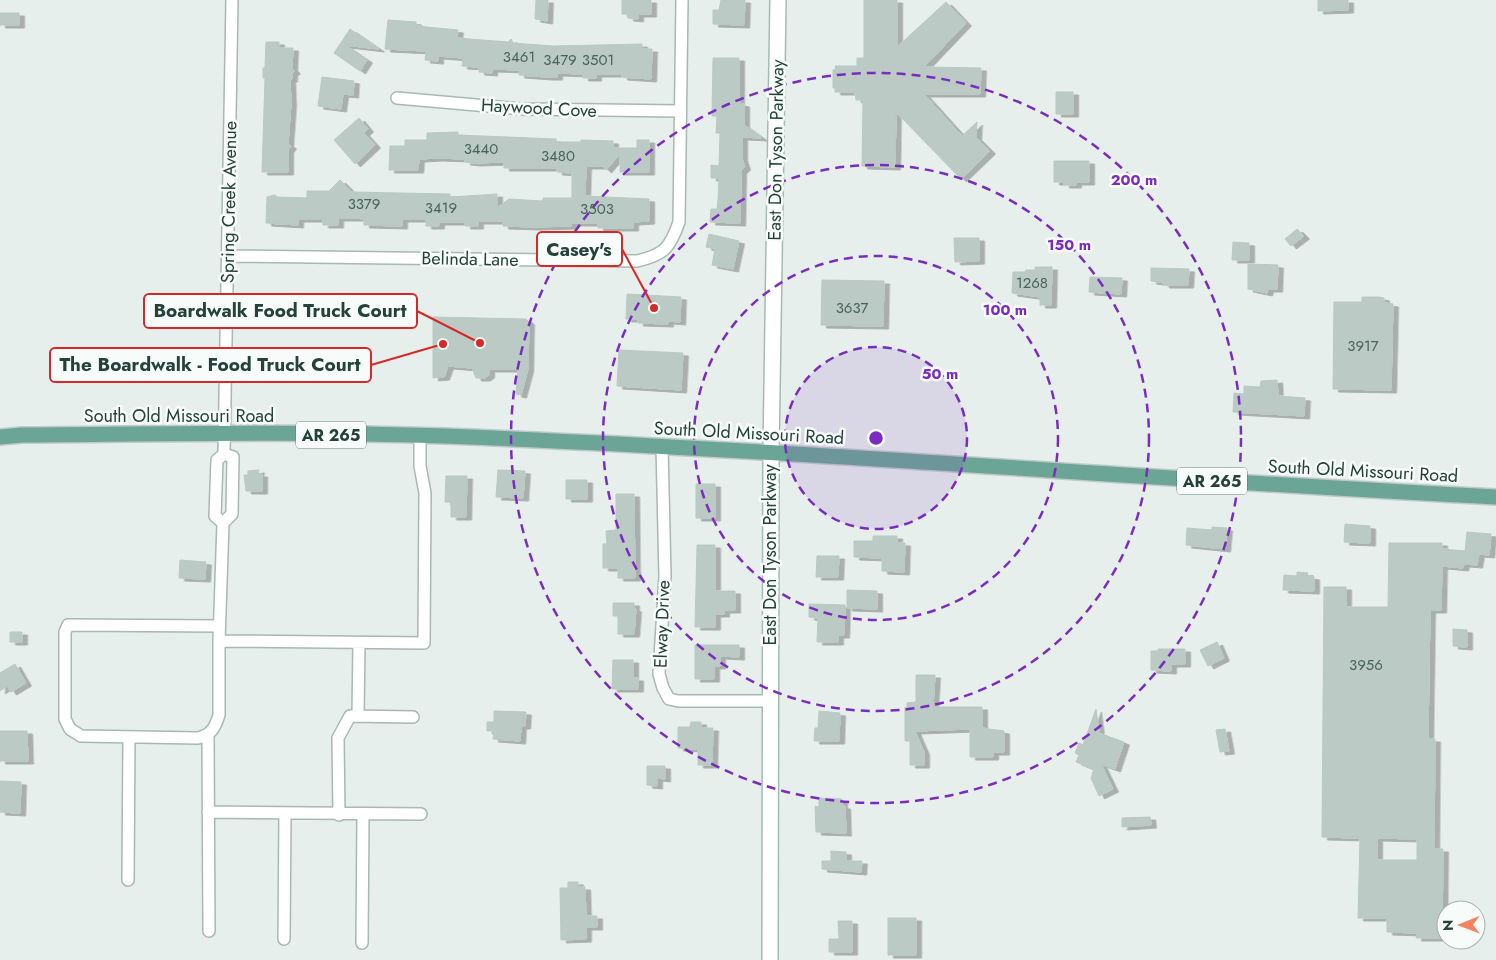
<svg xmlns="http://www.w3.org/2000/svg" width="1496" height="960" viewBox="0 0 1496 960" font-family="Jost,sans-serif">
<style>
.building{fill:#bbcac4;stroke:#b8c9c2;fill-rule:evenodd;filter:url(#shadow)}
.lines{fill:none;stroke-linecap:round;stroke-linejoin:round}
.street-casing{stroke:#a8b8b2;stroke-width:14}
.secondary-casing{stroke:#a4bbb3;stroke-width:18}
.primary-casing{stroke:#c2cac8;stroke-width:18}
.street{stroke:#fff;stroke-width:11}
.secondary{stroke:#fff;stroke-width:15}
.primary{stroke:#6aa596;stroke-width:15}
.ring{fill:none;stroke:#7b2cbf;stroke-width:2.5;stroke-dasharray:9 6}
.labels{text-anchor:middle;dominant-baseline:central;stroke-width:5;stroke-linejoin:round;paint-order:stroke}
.number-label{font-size:15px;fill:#4a645c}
.shield{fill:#f7fbf9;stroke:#637a73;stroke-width:1}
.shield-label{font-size:16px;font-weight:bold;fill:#24423a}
.street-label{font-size:18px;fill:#24423a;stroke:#f7fbf9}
.centre{fill:#7b2cbf;stroke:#f7fbf9;stroke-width:2.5}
.ring-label{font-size:15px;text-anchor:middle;font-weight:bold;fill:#7b2cbf;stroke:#f7fbf9;stroke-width:5;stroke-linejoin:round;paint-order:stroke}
.leader{fill:none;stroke:#d62828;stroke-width:2}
.callout-dot{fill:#d62828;stroke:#f7fbf9;stroke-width:2}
.callout{fill:#f7fbf9;stroke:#d62828;stroke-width:2}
.callout-label{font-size:19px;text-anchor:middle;font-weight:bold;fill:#24423a}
</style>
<defs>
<filter id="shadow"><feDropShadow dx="5.5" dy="3" stdDeviation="0" flood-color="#0004"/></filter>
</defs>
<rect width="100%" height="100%" fill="#e6efeb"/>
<path class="building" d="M536 0H548L547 21 535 19Z
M622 0H651V14H638V19L628 18V14H622Z
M721 0H745L744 25 713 24V10H719Z
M864 0H897V47L946 2 966 23 924 67 981 68 980 94H924L962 136 977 122 976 137 990 151 961 179 896 112 895 167 862 166 863 100H856L855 92H835V88H833V70L836 69 835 66H857V58H864Z
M1318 0H1348V10L1318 11Z
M0 13H19V25H0Z
M388 20 416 22V26L458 30 457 38 508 42 511 39 513 43 553 46 642 44V49H652L651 79 622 77V74H596V78H583V74L557 73V77H547L519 75 520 70 492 69V73L479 72V67L462 66 463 58 438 56V61L425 60 426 51 385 49Z
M350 29 379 49 345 45 367 60 360 71 334 53Z
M266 42H279V48H293L292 68 295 71 292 73V79H290L291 103 288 144 291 146 288 150V172H262L265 78H263V68H265Z
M713 58H739V103L744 104V125L762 138 742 137V158L745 167 741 171V179L740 223 710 222 711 209H717L718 200 719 178H711V165L719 166 720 133H716L717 116H712Z
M322 77 354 81 353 95 343 94 341 109 318 106Z
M1056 92H1073V114H1056Z
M359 118 368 129 364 133 375 145 355 164 334 140Z
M458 132V135L556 139V142H581V140L613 141V148H637V140H649V172H620V154L606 170 602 166H586L585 196 649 199V221L633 222V228H598V223H571V226L535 227 503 226V221H478V226H465V222H439V226H426V219H402V226L364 225V220L359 218H338V225H323V219H298V225L266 223 267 197 274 195 278 197 307 198V191H329L340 180 352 192 450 194V197L497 194V208L509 199 543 201V198H572V173L557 172V168H504V162L475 163 465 162V159L437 158 419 159 418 170H389L390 146H405V140H427V133Z
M1054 161H1089V182H1076V185H1064V182H1054Z
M1297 229 1304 236 1291 246 1285 239Z
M709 234 739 241 733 269 712 265 715 249 706 247Z
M954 238H979V261L955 262Z
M1233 242 1249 243V260H1232Z
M1248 264 1278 265 1277 289H1268L1267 293 1248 289Z
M1035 267H1052L1051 305H1040V297L1012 293 1013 272H1025L1026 270H1035Z
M1151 268 1189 269 1188 285H1164V283L1151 281Z
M1090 277 1122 278 1121 294 1089 292Z
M822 280 884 281 883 326 821 325Z
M627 294 681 297 680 322 668 321V324L638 323V319H626Z
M1362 297H1379L1384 298V303L1393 304 1391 390 1333 389 1334 302H1362Z
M433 317 526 319 529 322 528 369 521 395 516 394 518 369H489V375L485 378H476L472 368 448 366 444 377 433 378Z
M619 350 683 353 681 390 617 386Z
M1277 380 1278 396 1305 398 1304 416 1233 412 1234 393 1244 394V386L1260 387 1261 381Z
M259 470 258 474H262V491H246L244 475H248V471Z
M498 470 525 471 523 498 496 497Z
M446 476H467L466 517H451V502H445Z
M566 480H587V499H566Z
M696 484H715V518H696Z
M616 494H634L635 578H618V568H603V544H607L606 531 616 530Z
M1345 524 1370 526V543L1344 542Z
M1212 527 1227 528 1225 549 1186 545 1187 528 1212 530Z
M1467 532 1491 534 1489 555 1479 554 1477 565 1464 564 1463 568 1442 566 1441 610H1430L1428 739H1435L1434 849H1443L1442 938H1416L1417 933 1387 932V918H1358L1360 838 1322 837 1324 587H1346V607H1388L1389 543H1442V549L1465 551ZM1377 838 1417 839V860H1377Z
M873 536H897V543H905L904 572 882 571V558L854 557V541H873Z
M697 545H715V591H735V610H724V614H715V627H695Z
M817 556H839L838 577H816Z
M180 560 206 562 205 579 179 578Z
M1297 572 1308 573 1307 576 1314 577V591L1283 590 1284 575 1297 576Z
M847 590 877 591V609L847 608Z
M613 603H634V609H636L634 634H618V616H613Z
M809 604 845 605 844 635H838V642H817L818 618 809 617Z
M1453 629 1467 630V647L1453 646Z
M10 632H22V642H10Z
M1217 642 1224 658 1208 666 1200 650Z
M695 645H739V657L720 656V666H714V679H695Z
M1158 649H1185V664H1171V671L1151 670V651H1158Z
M613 660H633V678H638V689H612Z
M15 664 26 683 11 692 7 686 0 691V673Z
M916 675H935L933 707H982V728L1004 731V752H993V757H970V729L915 731 924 752V765H910V741H905V707L907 711V703L916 702Z
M1096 709 1099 733 1124 742 1115 769 1101 764 1113 789 1099 796 1091 778 1094 769 1076 762 1079 755 1075 753 1079 743 1083 745Z
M494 711 526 712 525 726H521L520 741 493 739 494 731H487V722H494Z
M819 711 840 713 839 741H814L815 728H818Z
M691 722H701V728H713L712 765H698V749L678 748V727H690Z
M1225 729 1229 751 1220 752 1216 730Z
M0 731H27L28 761H0Z
M647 766H665V779L657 778V786L647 785Z
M0 781 21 782 20 813 0 812Z
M819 798 842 799V806H845L846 833 816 832 815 806 819 807Z
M1150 817 1151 825 1122 827V818Z
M831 851 846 852V861H862L861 872 822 869V861H831Z
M568 882H578V887H585L586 916H597V927H586V939L561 940 560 888H568Z
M888 918H916V955H888Z
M838 921H852V952H829V939H839Z"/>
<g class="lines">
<g class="street-casing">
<path id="street" d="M397 98 521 109 680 111
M229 256 637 261C664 255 670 248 679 222L682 0
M662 447 665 576 659 674 663 688 669 699 678 701H769
M224 454 233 457 232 514 223 523 215 516 217 460 224 454 232 0
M223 523 219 641 424 643 425 493 420 466V436
M219 626 68 625 65 632V719L70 729 81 736 198 738C211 735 215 728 219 715V641
M358 715 359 643
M208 735 209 931
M208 812 421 814
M339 815 338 738 350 716 413 717
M128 880 129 737
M284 939 285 814
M362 943 363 815"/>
</g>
<g class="secondary-casing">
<path id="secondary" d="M770 960 771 452 778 0"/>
</g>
<g class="primary-casing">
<path id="primary" d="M0 437 22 435C163 434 304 431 445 436 796 450 1145 479 1496 497"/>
</g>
<use href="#street" class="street"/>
<use href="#secondary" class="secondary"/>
<use href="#primary" class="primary"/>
</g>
<circle cx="876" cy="438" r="91" fill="#7b2cbf" fill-opacity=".12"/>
<g class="ring">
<circle cx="876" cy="438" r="91"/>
<circle cx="876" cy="438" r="182"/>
<circle cx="876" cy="438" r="273"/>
<circle cx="876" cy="438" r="365"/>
</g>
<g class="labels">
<g class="number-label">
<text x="519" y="57">3461</text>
<text x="560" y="60">3479</text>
<text x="598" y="60">3501</text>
<text x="481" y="149">3440</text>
<text x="558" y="156">3480</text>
<text x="364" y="204">3379</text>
<text x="441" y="208">3419</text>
<text x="597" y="209">3503</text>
<text x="1032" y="283">1268</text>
<text x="852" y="308">3637</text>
<text x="1363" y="346">3917</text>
<text x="1366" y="665">3956</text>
</g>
<g class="shield">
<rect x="296" y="421.5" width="70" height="27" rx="4"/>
<rect x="1177" y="467.5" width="70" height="27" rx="4"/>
</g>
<g class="shield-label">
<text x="331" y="435">AR 265</text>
<text x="1212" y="481">AR 265</text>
</g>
<g class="street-label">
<text transform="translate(539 108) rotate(3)">Haywood Cove</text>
<text transform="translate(776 150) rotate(-89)">East Don Tyson Parkway</text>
<text transform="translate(229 202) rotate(-89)">Spring Creek Avenue</text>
<text transform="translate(470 259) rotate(1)">Belinda Lane</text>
<text x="179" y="416">South Old Missouri Road</text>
<text transform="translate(749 433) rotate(3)">South Old Missouri Road</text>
<text transform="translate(1363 471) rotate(3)">South Old Missouri Road</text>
<text transform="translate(770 555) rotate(-90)">East Don Tyson Parkway</text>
<text transform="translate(662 624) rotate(-88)">Elway Drive</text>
</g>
</g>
<circle cx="876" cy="438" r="8" class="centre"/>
<g class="ring-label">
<text x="1134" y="185">200 m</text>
<text x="1069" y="250">150 m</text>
<text x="1005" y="315">100 m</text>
<text x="940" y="379">50 m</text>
</g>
<path class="leader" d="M654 308L622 249M480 343L417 311M443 344L371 365"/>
<g class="callout-dot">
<circle cx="654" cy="308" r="5"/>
<circle cx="480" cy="343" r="5"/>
<circle cx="443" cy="344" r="5"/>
</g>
<g class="callout">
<rect x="537" y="232" width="85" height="34" rx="5"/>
<rect x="144" y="294" width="273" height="34" rx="5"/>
<rect x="50" y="348" width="321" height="34" rx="5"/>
</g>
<g class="callout-label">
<text x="579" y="256">Casey's</text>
<text x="280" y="317">Boardwalk Food Truck Court</text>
<text x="210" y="371">The Boardwalk - Food Truck Court</text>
</g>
<g transform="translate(1461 925) rotate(269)"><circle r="24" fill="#f7fbf9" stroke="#a3b1ad"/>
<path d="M0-4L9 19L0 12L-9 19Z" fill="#f4845f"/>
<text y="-8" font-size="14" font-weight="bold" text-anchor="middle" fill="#24423a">N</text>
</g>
</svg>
